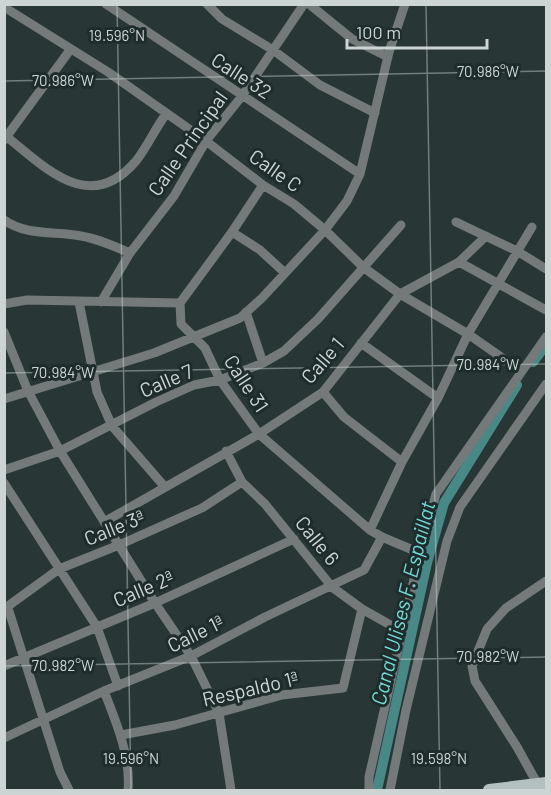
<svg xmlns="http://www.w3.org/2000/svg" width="551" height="795" viewBox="0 0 551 795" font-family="Barlow,sans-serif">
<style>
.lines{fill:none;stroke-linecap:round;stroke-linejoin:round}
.canal{stroke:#488886;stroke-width:10}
.minor{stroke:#737a79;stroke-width:9}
.major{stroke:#b2c0c0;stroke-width:12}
.ticks{fill:none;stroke:#ccd5d4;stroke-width:1.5;stroke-opacity:0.45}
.labels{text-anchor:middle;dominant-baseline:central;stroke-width:6;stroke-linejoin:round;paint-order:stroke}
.street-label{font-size:20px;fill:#ccd5d4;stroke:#1e2c2c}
.water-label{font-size:21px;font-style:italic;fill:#73dad8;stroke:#1e2c2c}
.ticks-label{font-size:15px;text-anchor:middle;fill:#ccd5d4;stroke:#1e2c2c;stroke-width:6;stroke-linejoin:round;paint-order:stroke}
</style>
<rect width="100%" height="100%" fill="#283636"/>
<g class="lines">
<path class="canal" d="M533 362 546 345
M377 790 427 563 444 503 517 385"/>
<path class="minor" d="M106 4 360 174
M207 4 222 19 273 50 320 85 375 113
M309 4 352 39 388 57
M4 7 108 72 206 141 263 185 294 204 325 230 363 267 400 294 468 334 521 371
M7 137C47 169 90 215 136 161 147 147 155 129 166 114
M4 140 70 50
M263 185 232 232 180 303 181 324 205 348 220 380 259 434 370 530 382 537 420 553
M4 220C26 236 56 231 81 236 98 239 114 246 130 253
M456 222 517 251 546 269
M232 232 260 250 285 273
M459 262 546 310
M79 302 97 392 112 426 164 486
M101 302 130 253 174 196 206 141 242 96 304 4
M4 304 27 300 180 303
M246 312 263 363
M4 332 28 391 60 451 155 603 191 656 219 713 231 790
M361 343 438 398
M323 392 344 417 402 462
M4 399 154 353 240 318 262 298 325 230 347 201 360 174 389 52 405 4
M226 451 242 482 265 504 332 587 362 609 401 631
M4 470 60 451 156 402 194 385 220 380 263 363 284 351 318 319 401 225
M4 483 97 627 118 686
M104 522 259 434 323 392 400 294 459 262 486 236
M370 530 402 462 438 398 468 334 532 227
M8 608 60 772 69 790
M4 609 59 569 119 545 202 508 242 482
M4 666 155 603 294 539
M104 691C116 722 131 757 128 790
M121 735 175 725 282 695 343 688 362 609
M4 738 104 691 191 656 265 617 364 570 382 537
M369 790V777L420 553 436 494 546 337
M390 790 406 710 447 541 460 507 546 384
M538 790 537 783 517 747 475 681 472 666 487 629 506 608 546 581"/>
<path class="major" d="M489 790 546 783"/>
</g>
<path class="ticks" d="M117 4 131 790M426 4 440 790M4 81 546 71M4 373 546 364M4 666 546 657"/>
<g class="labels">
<g class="street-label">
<text transform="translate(242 75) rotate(33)">Calle 32</text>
<text transform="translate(187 143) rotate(-55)">Calle Principal</text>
<text transform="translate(276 170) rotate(35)">Calle C</text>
<text transform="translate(322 360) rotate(-49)">Calle 1</text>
<text transform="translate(166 380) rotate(-23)">Calle 7</text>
<text transform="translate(247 383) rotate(57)">Calle 31</text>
<text transform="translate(114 527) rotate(-22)">Calle 3ª</text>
<text transform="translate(318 540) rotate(51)">Calle 6</text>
<text transform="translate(143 588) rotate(-23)">Calle 2ª</text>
<text transform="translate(195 633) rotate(-26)">Calle 1ª</text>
<text transform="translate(250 688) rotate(-13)">Respaldo 1ª</text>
</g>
<g class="water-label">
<text transform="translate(402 603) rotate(-76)">Canal Ulises F. Espaillat</text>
</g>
</g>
<g class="ticks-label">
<text x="117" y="41">19.596°N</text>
<text x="488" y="77">70.986°W</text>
<text x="63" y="86">70.986°W</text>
<text x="488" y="370">70.984°W</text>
<text x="63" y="378">70.984°W</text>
<text x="488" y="662">70.982°W</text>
<text x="63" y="671">70.982°W</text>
<text x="131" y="764">19.596°N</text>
<text x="439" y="764">19.598°N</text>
</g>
<rect width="551" height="795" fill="none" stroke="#ccd5d4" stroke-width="12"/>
<path d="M347 39v9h140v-9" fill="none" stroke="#ccd5d4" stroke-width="3"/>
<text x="356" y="39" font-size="18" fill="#ccd5d4" stroke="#1e2c2c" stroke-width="4.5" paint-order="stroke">100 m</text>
</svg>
